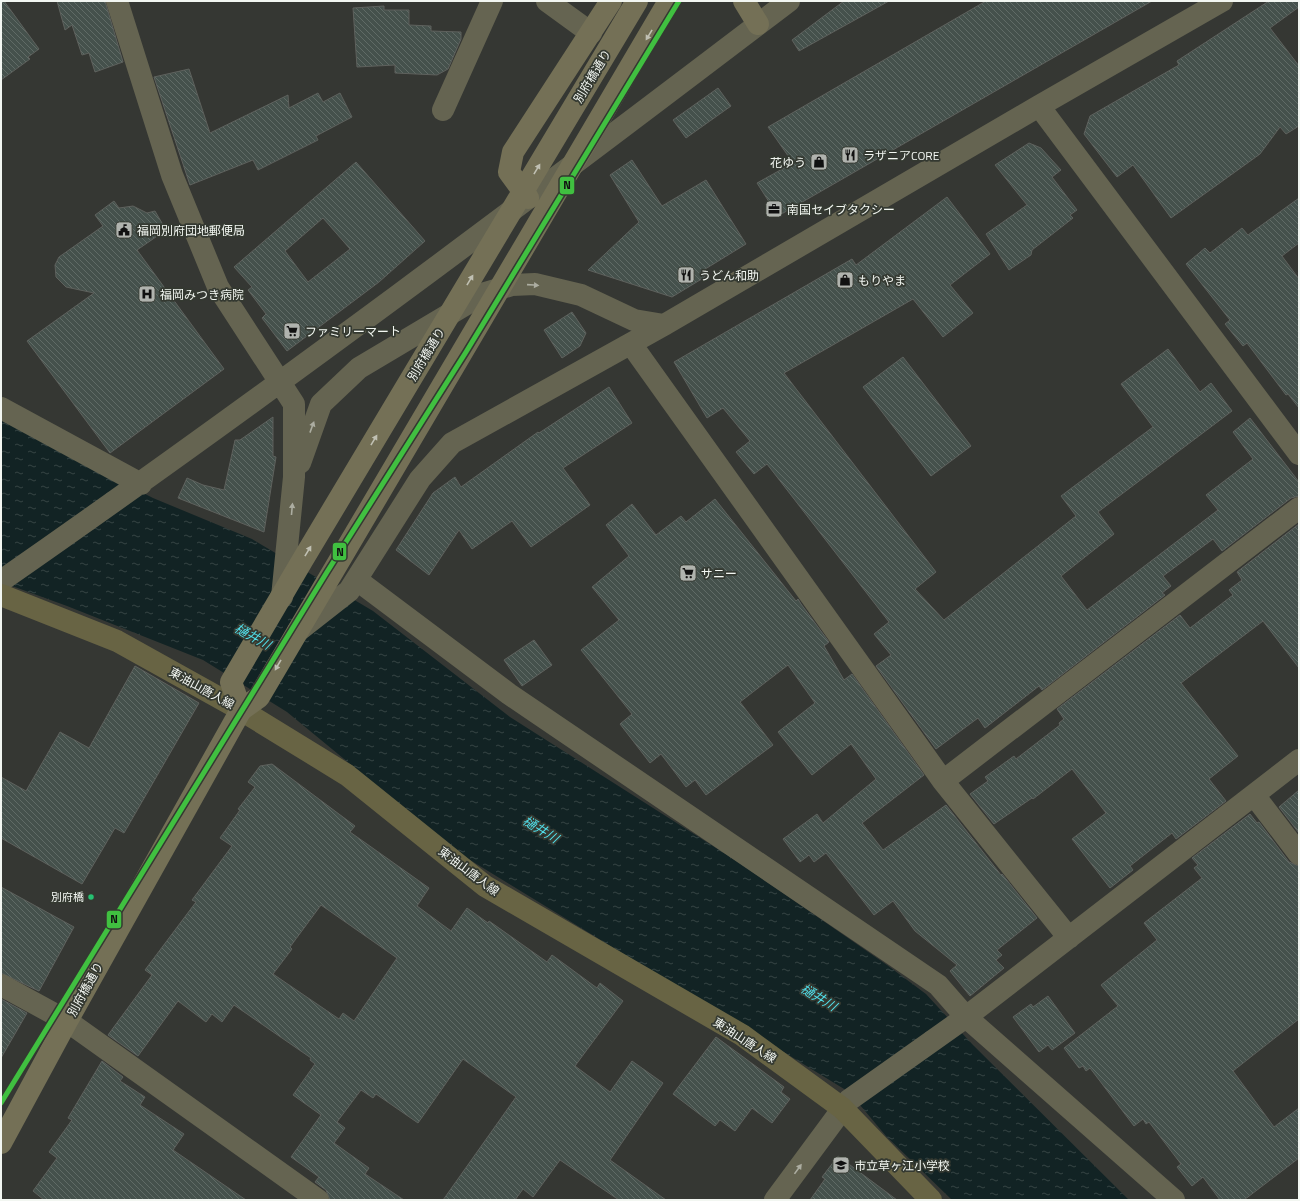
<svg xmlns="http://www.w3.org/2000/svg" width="1300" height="1201" viewBox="0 0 1300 1201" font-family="'Titillium Web','Noto Sans JP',sans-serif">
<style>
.water{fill:url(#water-ripples)}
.building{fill:url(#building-back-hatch);stroke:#5e615d;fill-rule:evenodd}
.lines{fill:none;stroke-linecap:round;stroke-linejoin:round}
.minor{stroke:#656451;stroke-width:22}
.major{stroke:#686444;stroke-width:22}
.highway{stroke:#747056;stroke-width:22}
.metro-1-casing{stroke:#343931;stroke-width:8}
.metro-1{stroke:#40c040;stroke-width:5}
.oneway{fill:#c0c0b3}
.oneway2{fill:#acada1}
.bus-dot{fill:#26c172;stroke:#343931;stroke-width:1.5}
.labels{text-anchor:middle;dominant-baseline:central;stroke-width:3.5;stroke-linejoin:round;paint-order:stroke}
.bus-label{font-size:11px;fill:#f2f6f1;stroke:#343931;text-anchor:end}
.street-label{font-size:12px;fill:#f2f6f1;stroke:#343931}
.poi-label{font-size:12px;fill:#f2f6f1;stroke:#343931;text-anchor:start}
.water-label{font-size:13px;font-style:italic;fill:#50deea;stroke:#343931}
.line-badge{stroke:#343931;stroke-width:1.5}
.pale-badge-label{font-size:11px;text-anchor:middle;font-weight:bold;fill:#111}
</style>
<defs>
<pattern id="water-ripples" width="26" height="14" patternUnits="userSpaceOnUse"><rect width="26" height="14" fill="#122324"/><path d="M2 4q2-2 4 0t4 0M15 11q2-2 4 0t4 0" fill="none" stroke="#354444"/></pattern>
<pattern id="building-back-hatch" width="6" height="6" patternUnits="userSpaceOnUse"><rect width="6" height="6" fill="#45514c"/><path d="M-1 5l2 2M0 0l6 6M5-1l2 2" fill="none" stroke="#606b66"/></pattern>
</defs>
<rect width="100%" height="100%" fill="#353733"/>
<path class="water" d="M1 420 153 498 252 539 373 611 510 717 738 862 887 965 926 994 973 1045 1129 1200H952L886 1136 849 1092 457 852 287 712 203 660 67 606 1 582Z"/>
<path class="building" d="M1 1H4L39 49 28 57 30 59 1 80Z
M57 1H105L123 62 95 72 89 53 82 55 72 25 65 30Z
M844 1H889L799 51 792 40Z
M986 1H1152L778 216 757 183 793 163 768 127Z
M1269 1H1299V7L1270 28 1299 66V126L1286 134 1280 127 1260 154 1171 218 1133 165 1117 177 1084 134 1090 116 1179 65 1177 61Z
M384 6V10H409V25L431 26V31L461 32V39L448 69 437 75 395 73V65L357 67 353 8Z
M189 69 210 133 288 95 289 108 318 93 323 102 340 93 352 117 316 136 318 140 258 170 253 160 190 185 154 77Z
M718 88 731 106 686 138 673 120Z
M1029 143 1041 148 1061 170 1052 177 1077 210 1070 215 1073 218 1032 250 1031 255 1009 270 986 234 1027 205 995 165Z
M632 160 662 206 706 180 746 244 702 271 705 277 672 297 588 270 639 222 610 175Z
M356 162 425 241 379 282 287 351 262 318 266 314 248 290 252 287 234 267ZM323 218 350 249 308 282 285 251Z
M947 197 990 254 950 285 973 313 943 337 913 299 784 373 936 572 915 589 944 620 1076 516 1061 496 1153 427 1121 384 1168 349 1200 392 1211 383 1232 411 1098 512 1114 534 1061 576 1087 610 1218 510 1206 495 1253 459 1233 432 1250 418 1299 482V496L1291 498 1222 551 1213 539 1163 576 1171 586 1162 593 1165 595 1042 690 1039 686 985 728 978 718 936 749 876 666 891 655 874 634 889 622 767 464 754 474 736 452 750 441 723 408 707 418 674 362 852 259 856 265Z
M1299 198V243L1282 256 1299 279V408L1288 394 1286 395 1247 343 1243 346 1225 324 1230 320 1186 264 1205 248 1210 253 1242 228 1248 235Z
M114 201 119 208 133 206 147 213 155 211 166 230 137 250 224 369 110 453 27 341 94 293 66 287 56 277 55 265 59 257 103 226 95 215Z
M572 312 586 333 580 346 562 358 544 330Z
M903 357 971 446 931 476 863 387Z
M609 387 632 423 563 468 590 505 531 547 512 521 472 549 459 530 429 575 396 550 433 493 455 477 461 487 538 432 539 433Z
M273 417V456L276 457 264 532 178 498 187 478 203 485 224 490 235 440H240Z
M715 499 796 601 798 599 801 604 829 642 824 646 844 680 852 674 924 775 862 823 883 850 946 805 1001 875 1002 874 1037 918 997 950 1002 955 996 960 1004 968 970 996 950 971 957 965 915 931 893 901 874 915 826 853 814 862 809 855 800 862 783 839 817 814 823 823 876 779 851 744 812 775 778 732 815 703 788 665 740 702 773 745 706 795 695 780 686 787 661 754 650 763 620 724 632 714 581 650 619 620 592 587 629 556 606 525 632 504 656 535 681 516 686 522Z
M1299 524V668L1263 621 1181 683 1238 756 1209 779 1226 801 1176 839 1172 833 1130 866 1133 870 1110 888 1072 839 1106 813 1072 769 1033 799 1032 798 994 824 970 794 988 781 985 777 1014 756 1016 759 1060 725 1059 723 1064 719 1057 709 1180 615 1190 628 1233 595 1229 590 1242 580 1237 572Z
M534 640 552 665 522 686 504 660Z
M135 666 199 703 124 833 115 828 82 884 1 838V777L26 791 60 732 89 748Z
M272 764 355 826 350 832 429 888 417 906 451 931 467 908 488 923 489 921 547 962 552 955 597 988 600 983 623 1001 575 1066 610 1092 632 1061 663 1083 610 1160 666 1200H619L560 1160 533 1197 523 1189 515 1200H443L516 1097 463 1059 418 1123 376 1094 373 1098 361 1090 337 1122 345 1128 334 1143 369 1168 365 1174 404 1200H330L326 1190 315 1182 319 1177 291 1157 321 1115 293 1095 315 1064 310 1060 311 1058 234 1005 222 1022 212 1014 206 1022 178 1001 138 1056 108 1035 152 975 145 970 196 902 192 900 232 846 220 838 240 810 238 809 255 787 248 782 260 766ZM321 905 397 958 354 1021 343 1013 339 1019 273 974 292 949 290 947Z
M1299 790V833L1279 807Z
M1250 814 1257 823 1259 822 1289 862 1299 866V1019L1233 1071 1274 1127 1299 1108V1158L1244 1200H1220L1203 1177 1192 1186 1177 1167 1181 1164 1149 1122 1146 1124 1143 1119 1134 1126 1090 1068 1086 1071 1083 1066 1079 1068 1064 1048 1118 1006 1101 985 1157 940 1144 923 1202 878 1194 868 1198 865 1192 858Z
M1 887 74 927 39 991 1 973Z
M1048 996 1075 1033 1052 1050 1048 1045 1039 1052 1013 1017 1031 1004 1033 1007Z
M1 999 27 1013 1 1058Z
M716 1037 784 1087 781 1092 790 1099 772 1123 752 1108 735 1131 720 1120 715 1126 673 1094Z
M102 1061 123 1077 120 1081 145 1097 140 1105 184 1134 173 1150 246 1200H44L33 1191 57 1158 49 1152 72 1120 68 1118Z
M838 1156 897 1200H810L825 1179 822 1177Z"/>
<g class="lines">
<path class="minor" d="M117 1 172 175 218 287 294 404V477L282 597
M547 1 591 33
M1039 106 1299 454
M443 110 492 1
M631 344 943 781 1069 938
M1 408 141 484
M300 463 321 404 359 368 485 293 512 285 535 284 581 295 634 320 664 325
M357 580 509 694 938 985 966 1017 1174 1200
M1 581C268 395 529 199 789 1
M298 631 349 591 420 479 452 443 664 325 1039 106 1222 1
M943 781 1299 508
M1254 795 1299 854
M1 985 67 1021 318 1200
M775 1200 849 1100 966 1017 1299 760"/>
<path class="major" d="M1 595 117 641 241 710 347 775 485 886 742 1035 842 1108 931 1200"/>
<path class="highway" d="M744 1 758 24
M528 198 509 172 513 152 611 1
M241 710 231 682 302 561 637 1
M1 1143 67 1021 241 710 259 697 669 1"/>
<g class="metro-1-casing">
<path id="metro-1" d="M1 1103 327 572 466 352 679 1"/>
</g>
<use href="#metro-1" class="metro-1"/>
</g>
<defs><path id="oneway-solid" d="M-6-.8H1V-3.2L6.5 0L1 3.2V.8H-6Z"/></defs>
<g class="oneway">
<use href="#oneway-solid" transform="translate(649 35) rotate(121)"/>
<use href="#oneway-solid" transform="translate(537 169) rotate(-59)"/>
<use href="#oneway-solid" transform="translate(470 280) rotate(-59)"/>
<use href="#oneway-solid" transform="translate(374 440) rotate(-59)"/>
<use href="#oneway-solid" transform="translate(308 551) rotate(-59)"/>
<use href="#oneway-solid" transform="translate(278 665) rotate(120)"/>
</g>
<g class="oneway2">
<use href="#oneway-solid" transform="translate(533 285) rotate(4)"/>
<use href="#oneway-solid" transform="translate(312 427) rotate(-70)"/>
<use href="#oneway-solid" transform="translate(292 509) rotate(-85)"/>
<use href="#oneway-solid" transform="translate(798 1169) rotate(-54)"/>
</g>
<defs>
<g id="restaurant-square" transform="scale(0.9)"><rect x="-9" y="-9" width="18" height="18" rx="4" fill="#b0b3ae" stroke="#343931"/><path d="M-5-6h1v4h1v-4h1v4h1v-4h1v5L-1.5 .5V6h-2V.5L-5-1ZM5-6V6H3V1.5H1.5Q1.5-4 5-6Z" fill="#111"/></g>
<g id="shop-square" transform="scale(0.9)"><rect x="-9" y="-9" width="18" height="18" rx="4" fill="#b0b3ae" stroke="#343931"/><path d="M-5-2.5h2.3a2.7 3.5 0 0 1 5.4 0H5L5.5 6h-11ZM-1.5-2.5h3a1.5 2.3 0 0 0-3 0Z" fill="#111"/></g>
<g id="office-square" transform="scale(0.9)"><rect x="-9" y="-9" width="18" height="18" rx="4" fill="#b0b3ae" stroke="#343931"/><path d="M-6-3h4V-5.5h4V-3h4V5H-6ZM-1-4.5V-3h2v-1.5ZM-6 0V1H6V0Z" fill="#111"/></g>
<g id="civic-square" transform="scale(0.9)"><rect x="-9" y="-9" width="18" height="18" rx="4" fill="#b0b3ae" stroke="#343931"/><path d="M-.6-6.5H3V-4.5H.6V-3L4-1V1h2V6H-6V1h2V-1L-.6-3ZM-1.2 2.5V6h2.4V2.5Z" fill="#111"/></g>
<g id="hospital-square" transform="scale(0.9)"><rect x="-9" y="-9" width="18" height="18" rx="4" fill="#b0b3ae" stroke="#343931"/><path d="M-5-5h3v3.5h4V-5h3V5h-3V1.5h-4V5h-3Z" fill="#111"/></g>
<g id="supermarket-square" transform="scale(0.9)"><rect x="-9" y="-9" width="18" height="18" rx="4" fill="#b0b3ae" stroke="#343931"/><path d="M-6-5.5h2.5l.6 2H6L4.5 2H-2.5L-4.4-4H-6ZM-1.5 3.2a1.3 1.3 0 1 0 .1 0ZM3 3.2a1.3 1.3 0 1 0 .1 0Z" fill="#111"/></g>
<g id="school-square" transform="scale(0.9)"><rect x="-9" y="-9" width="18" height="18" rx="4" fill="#b0b3ae" stroke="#343931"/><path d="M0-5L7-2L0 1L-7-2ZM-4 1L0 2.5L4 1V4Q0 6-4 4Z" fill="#111"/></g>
</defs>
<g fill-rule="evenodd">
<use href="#restaurant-square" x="850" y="155"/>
<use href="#shop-square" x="819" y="162"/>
<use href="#office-square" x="774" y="209"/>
<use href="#civic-square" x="124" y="230"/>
<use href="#restaurant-square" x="686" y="275"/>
<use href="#shop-square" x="845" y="280"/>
<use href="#hospital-square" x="147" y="294"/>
<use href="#supermarket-square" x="292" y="331"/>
<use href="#supermarket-square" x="688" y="573"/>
<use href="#school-square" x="841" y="1165"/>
</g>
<circle class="bus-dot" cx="91" cy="897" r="3.5"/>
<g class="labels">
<g class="bus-label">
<text x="84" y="897">別府橋</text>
</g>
<g class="street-label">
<text transform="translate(592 76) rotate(-59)">別府橋通り</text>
<text transform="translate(426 354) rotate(-59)">別府橋通り</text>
<text transform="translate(202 688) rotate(29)">東油山唐人線</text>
<text transform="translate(469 871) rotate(37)">東油山唐人線</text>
<text transform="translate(85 989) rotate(-61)">別府橋通り</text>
<text transform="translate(745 1040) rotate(33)">東油山唐人線</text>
</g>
<g class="poi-label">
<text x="863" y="155">ラザニアCORE</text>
<text x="806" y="162" text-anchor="end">花ゆう</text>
<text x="787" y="209">南国セイブタクシー</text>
<text x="137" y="230">福岡別府団地郵便局</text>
<text x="699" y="275">うどん和助</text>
<text x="858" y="280">もりやま</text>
<text x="160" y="294">福岡みつき病院</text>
<text x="305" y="331">ファミリーマート</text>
<text x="701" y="573">サニー</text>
<text x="854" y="1165">市立草ヶ江小学校</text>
</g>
<g class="water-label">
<text transform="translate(253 636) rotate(29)">樋井川</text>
<text transform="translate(541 829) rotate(31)">樋井川</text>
<text transform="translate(819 997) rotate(31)">樋井川</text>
</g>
</g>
<g class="line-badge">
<rect x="559" y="176" width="16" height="19" rx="4" fill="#40c040"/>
<rect x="332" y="542" width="15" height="19" rx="4" fill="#40c040"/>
<rect x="106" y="910" width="16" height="19" rx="4" fill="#40c040"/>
</g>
<g class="pale-badge-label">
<text x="567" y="189">N</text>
<text x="340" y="556">N</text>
<text x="114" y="923">N</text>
</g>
<rect width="1300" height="1201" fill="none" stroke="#f2f6f1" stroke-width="4"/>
</svg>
